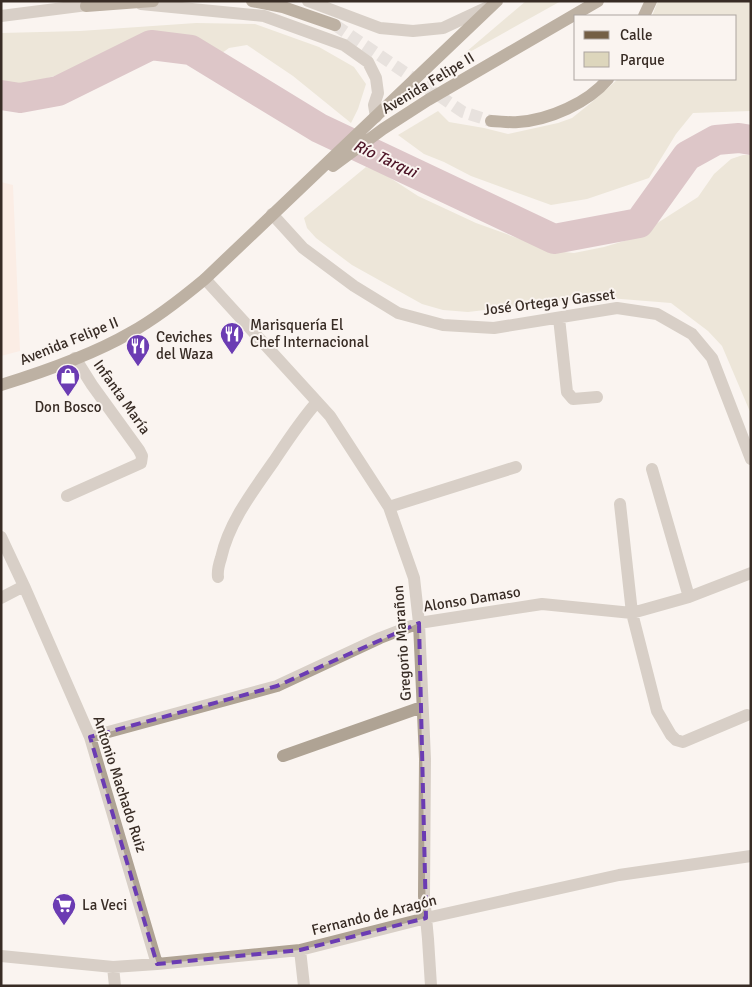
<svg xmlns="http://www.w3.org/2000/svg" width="752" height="987" viewBox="0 0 752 987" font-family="Signika,sans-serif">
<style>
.built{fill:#fde4d8}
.green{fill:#ddd6bc}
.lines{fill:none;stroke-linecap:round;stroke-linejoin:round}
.river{stroke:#ba8e98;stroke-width:30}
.major-tunnel{stroke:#d3ccc7;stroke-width:12;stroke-dasharray:12 6;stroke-linecap:butt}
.minor{stroke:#afa394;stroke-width:12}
.major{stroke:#745f45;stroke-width:12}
.marked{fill:none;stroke:#6b3cb3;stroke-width:4;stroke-dasharray:10 6;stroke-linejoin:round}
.labels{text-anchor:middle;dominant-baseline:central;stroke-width:4;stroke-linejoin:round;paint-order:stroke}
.street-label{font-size:15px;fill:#382c25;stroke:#faf4f0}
.poi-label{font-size:15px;fill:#382c25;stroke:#faf4f0;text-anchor:start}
.water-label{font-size:16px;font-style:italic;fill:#4e1628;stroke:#faf4f0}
</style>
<rect width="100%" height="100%" fill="#faf4f0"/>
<path class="built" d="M1 182 13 185 20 351 1 356Z"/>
<path class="green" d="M526 1H561L459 58Z
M658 1H751V111L693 113 676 134 649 178 587 199 551 205 471 176 444 162 424 154 398 135 438 111 449 122 484 128 508 134 558 123 572 118 592 102 618 79H736V16H652Z
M196 23 255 24 319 47 354 67 366 84 358 109 351 123 293 76 247 45 229 48 201 68 129 46 72 71 23 85 1 82V33L80 31Z
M743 155H751V414L722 346 708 331 671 303 596 297 468 312 443 310 422 304 352 265 316 238 307 228 304 218 366 167 381 172 418 196 476 223 553 251 574 253 604 247 634 238 698 197 714 174 731 159Z"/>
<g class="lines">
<path class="river" d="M1 95 20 98 58 91 151 45 191 50 319 128 554 239 639 223 687 156 716 140 739 138 751 140"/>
<path class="major-tunnel" d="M335 25 463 112 491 121"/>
<path class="minor" d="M308 1 380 28 413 31 443 28 488 7
M141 4 264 16 344 45 368 62 376 78 378 93 374 105 376 117
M1 16 95 4
M272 214 303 248 354 286 398 313 443 325 494 328 617 308 657 314 692 334 712 358 751 459
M205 279 330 416 389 507 414 578 419 623 425 759 424 896 428 939 431 986
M559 318 567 392 573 399 597 397
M652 469 689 597
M67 496 141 463 142 456 139 450 92 385 75 358
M620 504 632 613 657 711 671 735 676 740 683 742 747 715
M389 507 516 467
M1 537 24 586 90 737 157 964
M218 577C217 570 219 564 221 558 229 522 253 491 274 461 288 440 301 420 317 402
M1 598 24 586
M90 737 277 686 380 638 419 623 542 604 632 613 689 597 751 573
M283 756 422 707
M300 950 304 986
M1 956 113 967 157 964 300 950 426 918 619 875 751 856
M113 967 115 986"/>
<path class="major" d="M252 1 283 7 335 25
M86 6 153 1
M644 16 651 1
M491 121C499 121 509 123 518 122 549 120 588 103 608 79
M333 166 383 129 428 100 598 1
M1 385C43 372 92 355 130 333 157 318 181 299 205 279L497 1"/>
</g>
<path d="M0 0H752V987H0ZM419 623 426 918 300 950 157 964 90 737 277 686Z" fill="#faf4f0" fill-opacity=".55" fill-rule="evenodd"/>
<path class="marked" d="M419 623 426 918 300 950 157 964 90 737 277 686Z"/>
<defs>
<g id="restaurant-pin" transform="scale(1.25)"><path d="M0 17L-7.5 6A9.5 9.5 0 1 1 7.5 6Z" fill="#6b3cb3" stroke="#faf4f0"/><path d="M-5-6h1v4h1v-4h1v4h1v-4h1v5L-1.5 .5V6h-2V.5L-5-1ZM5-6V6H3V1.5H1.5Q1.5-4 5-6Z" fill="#fff"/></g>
<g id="shop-pin" transform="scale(1.25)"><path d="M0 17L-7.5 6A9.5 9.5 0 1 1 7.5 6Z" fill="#6b3cb3" stroke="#faf4f0"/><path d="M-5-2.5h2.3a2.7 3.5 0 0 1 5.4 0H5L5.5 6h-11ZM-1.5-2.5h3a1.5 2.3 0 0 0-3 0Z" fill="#fff"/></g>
<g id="supermarket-pin" transform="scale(1.25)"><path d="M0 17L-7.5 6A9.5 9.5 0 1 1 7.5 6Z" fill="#6b3cb3" stroke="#faf4f0"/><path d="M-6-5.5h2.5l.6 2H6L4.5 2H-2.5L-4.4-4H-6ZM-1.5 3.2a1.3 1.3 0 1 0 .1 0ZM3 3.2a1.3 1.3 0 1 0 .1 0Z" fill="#fff"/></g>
</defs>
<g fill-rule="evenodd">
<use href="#restaurant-pin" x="232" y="334"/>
<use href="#restaurant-pin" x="138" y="346"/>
<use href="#shop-pin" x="68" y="376"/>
<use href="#supermarket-pin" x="64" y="905"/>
</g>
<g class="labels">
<g class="street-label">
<text transform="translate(428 83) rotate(-31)">Avenida Felipe II</text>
<text transform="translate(549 302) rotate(-7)">José Ortega y Gasset</text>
<text transform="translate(69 341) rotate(-22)">Avenida Felipe II</text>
<text transform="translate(122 397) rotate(55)">Infanta María</text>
<text transform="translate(472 599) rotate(-9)">Alonso Damaso</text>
<text transform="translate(402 643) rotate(-94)">Gregorio Marañon</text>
<text transform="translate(120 784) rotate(72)">Antonio Machado Ruiz</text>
<text transform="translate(374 915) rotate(-14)">Fernando de Aragón</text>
</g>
<g class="poi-label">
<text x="250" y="325">Marisquería El<tspan x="250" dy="17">Chef Internacional</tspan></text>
<text x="156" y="337">Ceviches<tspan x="156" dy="17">del Waza</tspan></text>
<text x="68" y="407" text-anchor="middle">Don Bosco</text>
<text x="82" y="905">La Veci</text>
</g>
<g class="water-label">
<text transform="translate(385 159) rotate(25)">Río Tarqui</text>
</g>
</g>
<rect width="752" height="987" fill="none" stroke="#382c25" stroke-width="5"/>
<rect x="574" y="15" width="162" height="65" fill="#faf4f0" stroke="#aca49f"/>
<rect x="584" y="31" width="25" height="8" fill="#745f45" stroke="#aca49f"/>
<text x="620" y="40" font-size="15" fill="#382c25">Calle</text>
<rect x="584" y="52" width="25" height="15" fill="#ddd6bc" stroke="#aca49f"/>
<text x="620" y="65" font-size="15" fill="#382c25">Parque</text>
</svg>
